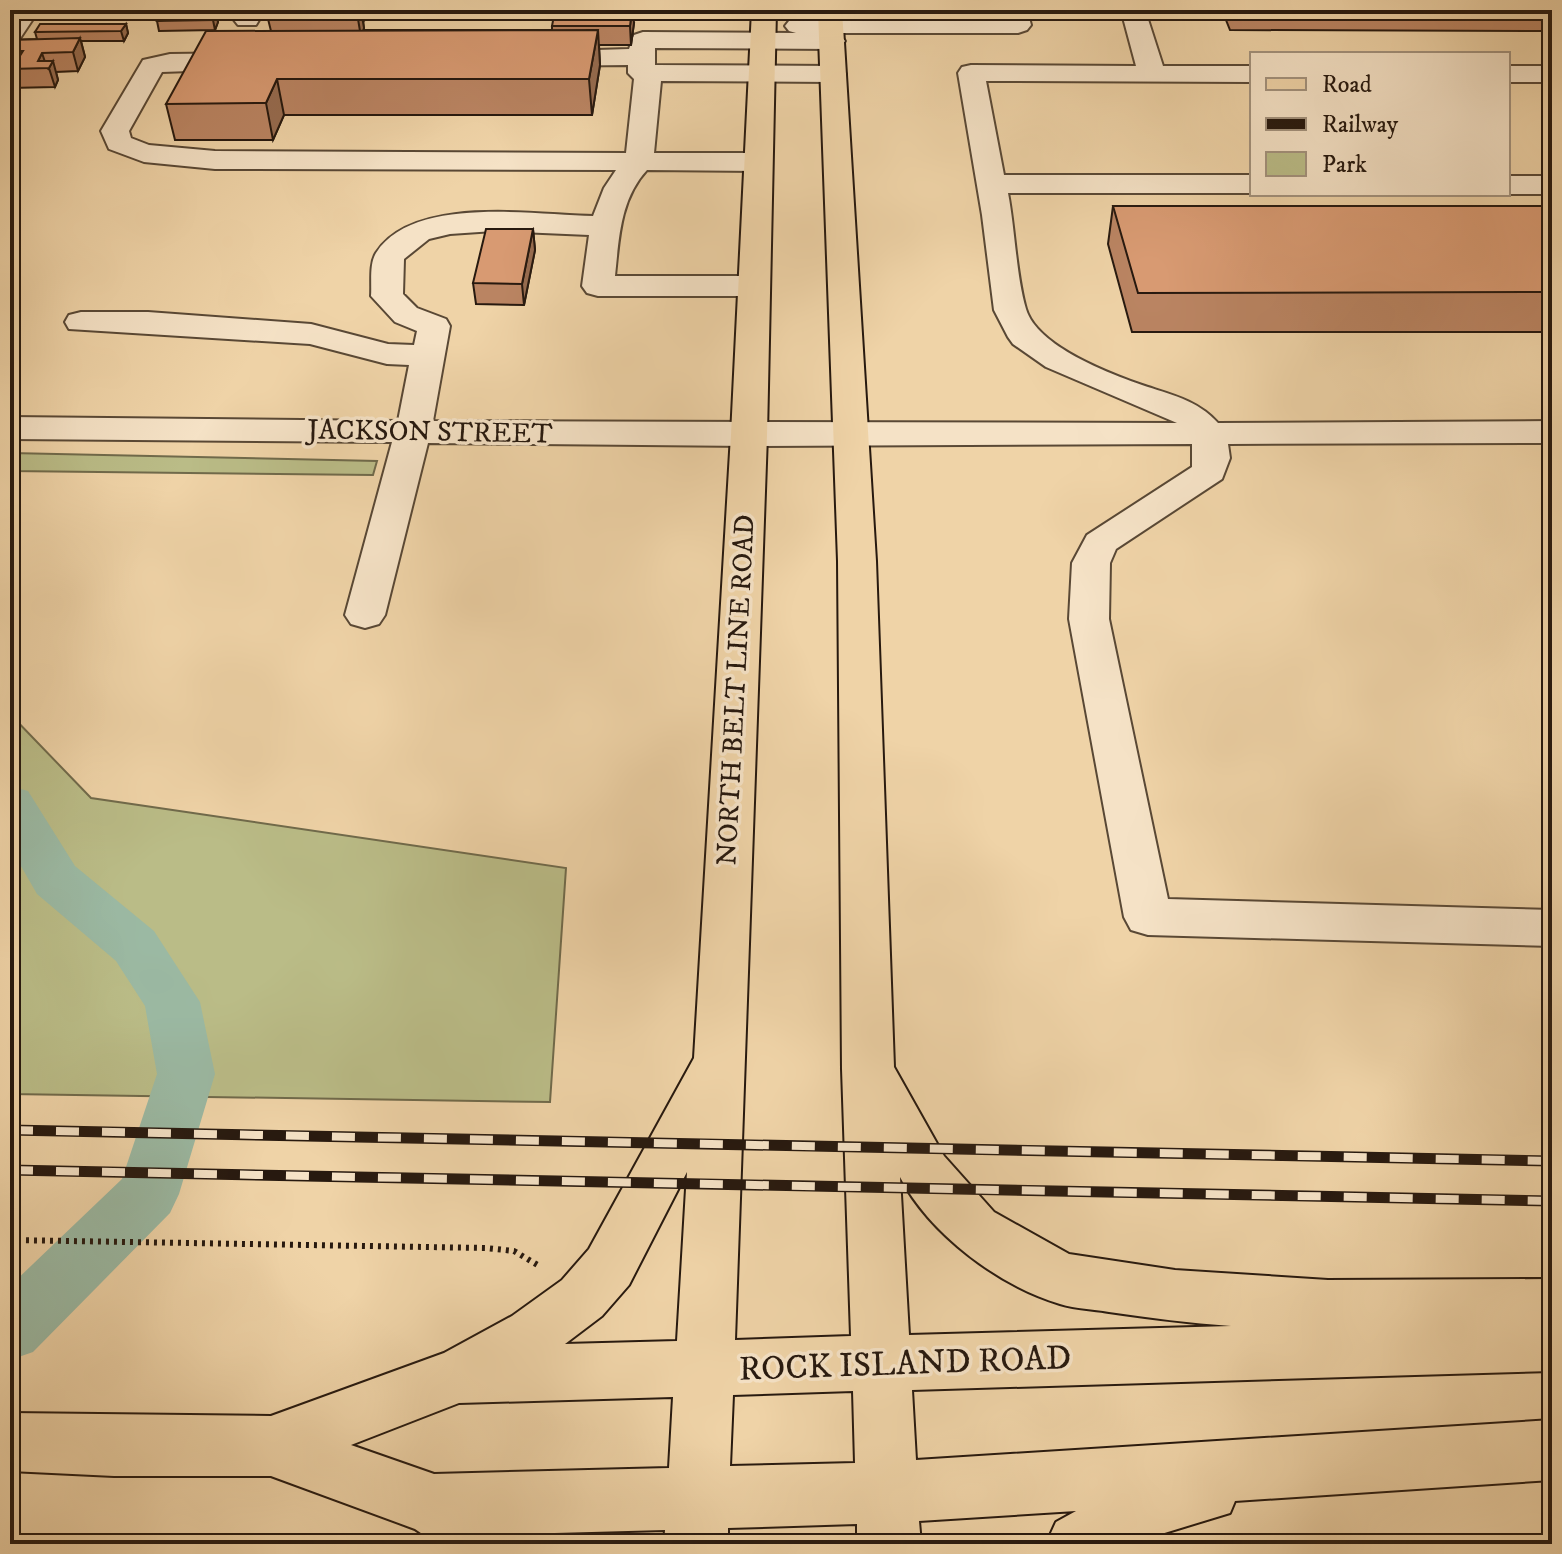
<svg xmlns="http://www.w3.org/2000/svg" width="1562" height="1554" viewBox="0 0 1562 1554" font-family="'IM FELL DW Pica',serif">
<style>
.green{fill:#babc87;stroke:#706a4b;stroke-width:2}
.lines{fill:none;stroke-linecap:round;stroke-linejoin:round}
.canal{fill:#9bb9a3;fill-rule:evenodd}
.minor-casing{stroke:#594835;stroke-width:4}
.major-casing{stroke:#27190f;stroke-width:4}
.path{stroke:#27190f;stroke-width:6;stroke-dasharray:3 5;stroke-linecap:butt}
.minor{fill:#f5e2c6;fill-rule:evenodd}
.major{fill:#efd3a7;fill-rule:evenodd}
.rail-casing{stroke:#27190f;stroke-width:11}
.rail{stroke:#f5e2c6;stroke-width:8;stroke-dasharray:23;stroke-linecap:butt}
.wall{fill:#ba8462;stroke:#27190f;stroke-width:2}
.shaded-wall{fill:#976c50;stroke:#27190f;stroke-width:2}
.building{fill:#d89a72;stroke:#27190f;stroke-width:2}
.labels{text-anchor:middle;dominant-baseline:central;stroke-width:7;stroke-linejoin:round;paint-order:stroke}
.street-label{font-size:28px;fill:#27190f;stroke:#f5e2c6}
.near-street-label{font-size:34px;fill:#27190f;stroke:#f5e2c6}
</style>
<rect width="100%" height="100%" fill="#efd3a7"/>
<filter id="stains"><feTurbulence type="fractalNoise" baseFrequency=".0025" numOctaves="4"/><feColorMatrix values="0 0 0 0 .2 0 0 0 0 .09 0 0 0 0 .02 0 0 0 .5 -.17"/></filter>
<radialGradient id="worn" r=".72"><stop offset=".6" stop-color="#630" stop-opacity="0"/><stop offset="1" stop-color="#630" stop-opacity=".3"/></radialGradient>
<path class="green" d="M10 453 377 461 373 475 10 471Z
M10 714 91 798 566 868 550 1102 10 1094Z"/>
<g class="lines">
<path class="canal" d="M10 786 28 791 75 866 154 931 200 1002 215 1074 179 1194 170 1213 33 1352 10 1360V1286L122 1179 157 1074 145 1006 116 961 37 894 10 847Z"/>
<g class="minor-casing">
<path id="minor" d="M15 10H39L19 40 10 43V17Z
M241 10H265L256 25H238L234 20Z
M1003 10H1027L1031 25 1027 30 1018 33H833L841 36 845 41 841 46 832 49 655 48V65L833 66 842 68 846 74 842 80 833 82 661 81 654 153H758L768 156 772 162 768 168 758 171 647 170C620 199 619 239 615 276H753L764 279 769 286 764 293 753 296H598L587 293 582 286 589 235 494 231 450 234 429 239 404 259 403 294 417 308 446 319 450 326 433 421 1177 423 1046 367 1013 344 1008 337 994 310 982 215 958 73 962 67 971 65 1136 66 1121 10H1145L1163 66H1252V82L986 81 1004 175H1252V193H1008C1015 229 1016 275 1026 309 1037 346 1108 373 1142 385 1169 394 1198 400 1218 423L1552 421V443L1228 444 1230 458 1222 479 1116 549 1110 563 1109 619 1168 899 1552 910V946L1148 935 1131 930 1124 917 1069 619 1072 563 1087 535 1192 467V444L749 446 428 443 385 615 379 624 365 628 351 624 345 615 392 442 10 439V417L398 421 409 365 387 364 310 344 69 329 65 322 69 315 81 312H148L311 324 388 344 414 345 417 331 395 322 371 296C372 284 369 264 376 253 413 195 534 215 593 216L604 188 616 170 215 169 144 162 109 149 101 131 143 60 170 54 247 53 256 55 260 61 256 67 247 69 162 72 129 131 131 138 149 145 215 151 626 153 634 79 628 73V65L540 66 531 64 527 58 531 52 629 49 634 35 643 32 796 33 789 31 785 26 789 21 798 18 1004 17Z
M1508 66H1552V82H1508Z
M1508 176H1552V194H1508Z"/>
</g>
<g class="major-casing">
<path id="major" d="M752 10H776L767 435 735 1340 851 1336 842 1069 838 561 818 10H842L876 561 894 1067 944 1156 994 1212 1069 1254 1175 1270 1328 1280 1552 1279V1371L912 1390 916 1460 1552 1420V1480L1235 1501 1230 1513 1158 1535 1142 1544H1046L1056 1522 1076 1511 919 1521 921 1544H857V1524L728 1528V1544H664L665 1530 518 1534 523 1544H437L415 1529 271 1476H114L10 1471V1413L271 1416 444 1353 512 1316 562 1280 589 1249 694 1058 731 435ZM687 1172 677 1341 565 1344 602 1316 629 1285ZM900 1177C930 1234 999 1286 1060 1304 1076 1309 1093 1309 1109 1312 1150 1318 1190 1323 1231 1326L909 1335ZM853 1391 855 1463 730 1466 733 1395ZM673 1397 669 1468 434 1474 351 1445 459 1403Z"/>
</g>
<path class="path" d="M10 1240 486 1248 514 1251 541 1267"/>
<use href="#minor" class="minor"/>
<use href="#major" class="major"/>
<g class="rail-casing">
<path id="rail" d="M10 1130 1552 1161
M10 1170 1552 1201"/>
</g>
<use href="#rail" class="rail"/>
</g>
<path class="wall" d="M63 10H106L102 16H65Z
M165 10H213L211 12H165Z
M273 10H369L365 19H363L364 30H552V26L634 23 631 45H599L600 65 592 115H284L273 140H175L166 104 271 31 268 19Z
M1222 10H1552V31L1230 30Z
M216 13 218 22 215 30 159 31 157 21Z
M126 24 128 33 124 41H81L85 57 78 71 56 72 58 80 55 87 10 88V40L37 39 35 32Z
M1113 206H1552V332H1132L1108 244Z
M533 229 535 250 524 305 476 304 473 283Z"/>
<path class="shaded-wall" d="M361 10 364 28 361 37 358 19Z
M364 10H369L365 19Z
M632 10H633L634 23 631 45 630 26Z
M216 13 218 22 215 30 213 20Z
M126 24 128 33 124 41 121 31Z
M598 30 600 65 592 115 589 79Z
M80 38 85 57 78 71 73 52Z
M42 53 47 68 38 61Z
M53 61 58 80 55 87 49 68Z
M277 79 284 115 273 140 266 103Z
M533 229 535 250 524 305 522 284Z"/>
<path class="building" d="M273 10H361L358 19H268Z
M555 10H632L630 26H552Z
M216 13 213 20 157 21 161 14Z
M40 24H126L121 31 35 32Z
M598 30 589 79H277L266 103 166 104 206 31Z
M80 38 73 52 42 53 38 61H53L49 68 10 69V62H16L23 51H10V40Z
M1113 206H1552V292L1138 293Z
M486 229H533L522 284 473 283Z"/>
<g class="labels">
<g class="street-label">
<text transform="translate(430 432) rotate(1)">JACKSON STREET</text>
<text transform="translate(736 690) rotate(-87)">NORTH BELT LINE ROAD</text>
</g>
<g class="near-street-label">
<text transform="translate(905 1364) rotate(-2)">ROCK ISLAND ROAD</text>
</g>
</g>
<rect width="1562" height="1554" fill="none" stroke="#efd3a7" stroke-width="40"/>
<rect x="12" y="12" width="1538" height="1530" fill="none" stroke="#27190f" stroke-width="4"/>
<rect x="20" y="20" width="1522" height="1514" fill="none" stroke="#27190f" stroke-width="2"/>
<rect x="1250" y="52" width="260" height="144" fill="#f5e2c6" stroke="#a3927d" stroke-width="2"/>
<rect x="1266" y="78" width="40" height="12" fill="#efd3a7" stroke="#a3927d" stroke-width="2"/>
<text x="1322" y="92" font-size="24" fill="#27190f">Road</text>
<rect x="1266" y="118" width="40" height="12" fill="#27190f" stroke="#a3927d" stroke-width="2"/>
<text x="1322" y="132" font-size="24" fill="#27190f">Railway</text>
<rect x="1266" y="152" width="40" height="24" fill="#babc87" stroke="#a3927d" stroke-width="2"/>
<text x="1322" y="172" font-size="24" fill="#27190f">Park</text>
<rect width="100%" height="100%" filter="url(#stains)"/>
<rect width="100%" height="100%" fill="url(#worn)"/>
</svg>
